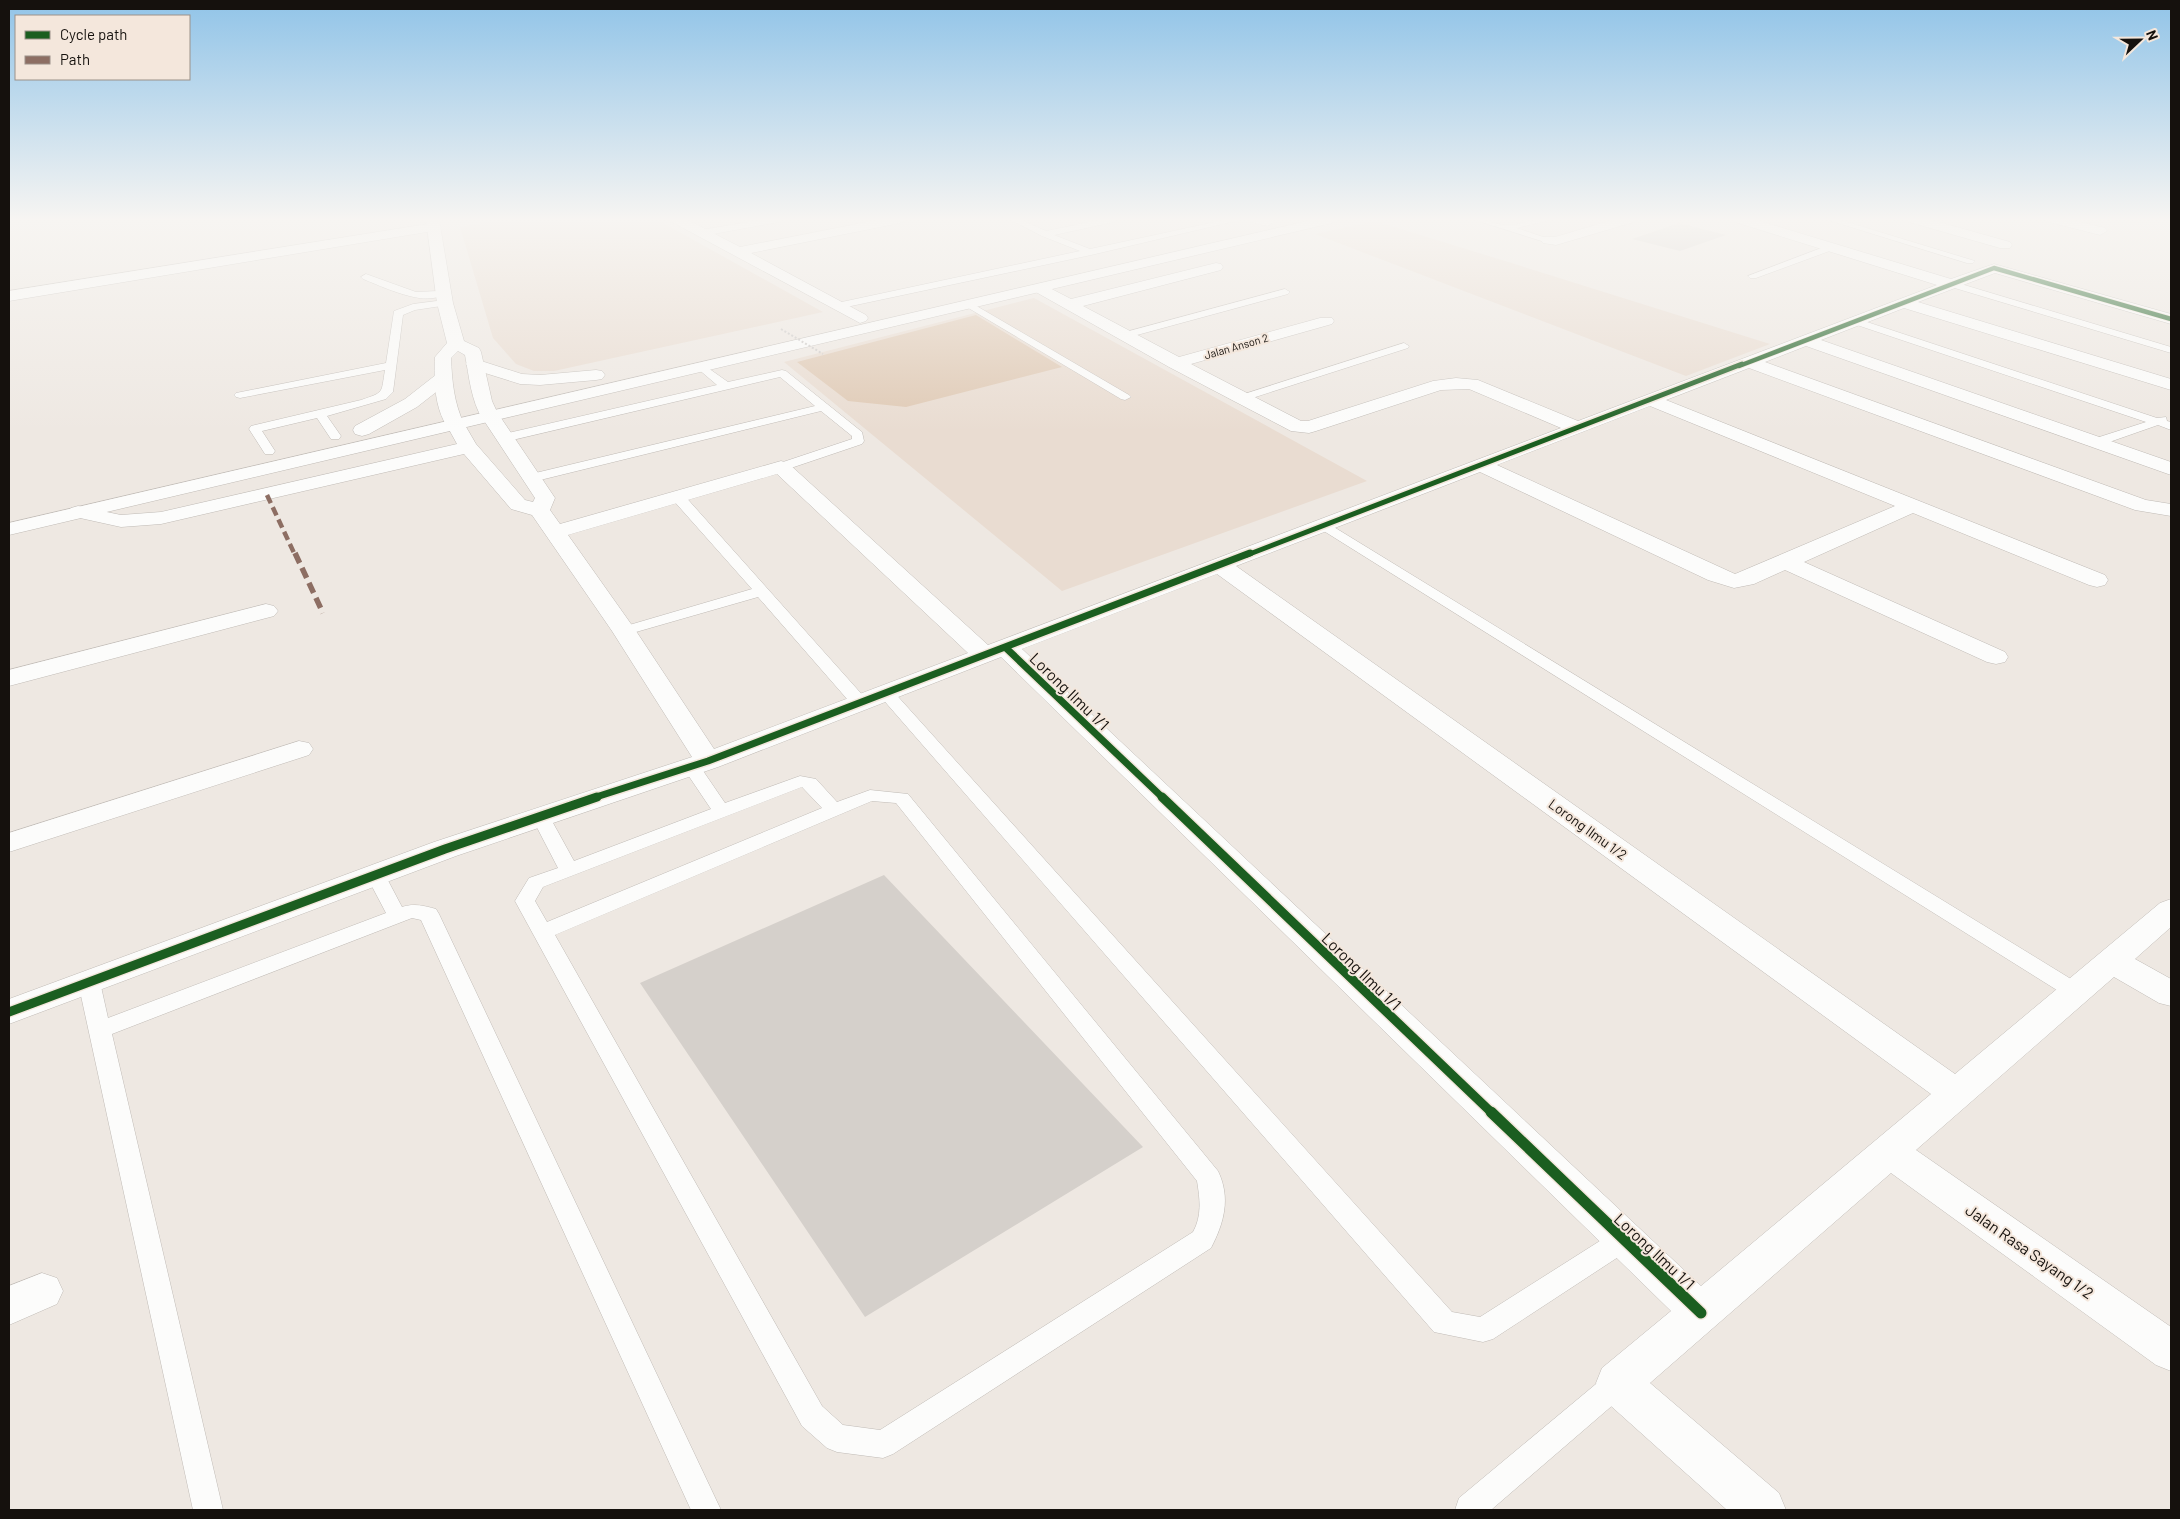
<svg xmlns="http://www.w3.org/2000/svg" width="2180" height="1519" viewBox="0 0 2180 1519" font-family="Barlow,sans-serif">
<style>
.built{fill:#e9dcd1}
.green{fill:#dfc9b4}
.building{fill:#d5d0cb}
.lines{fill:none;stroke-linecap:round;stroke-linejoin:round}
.service-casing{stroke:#c0bbb6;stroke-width:1}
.minor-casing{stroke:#c0bbb6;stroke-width:1}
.tertiary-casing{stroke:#c0bbb6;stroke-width:1}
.trunk-casing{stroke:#c0bbb6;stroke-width:1}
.service{fill:#fcfcfb;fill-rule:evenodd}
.minor{fill:#fcfcfb;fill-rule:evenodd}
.tertiary{fill:#fcfcfb;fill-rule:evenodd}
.trunk{fill:#fcfcfb;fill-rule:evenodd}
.path-bridge{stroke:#cdcac8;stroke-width:2;stroke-dasharray:2 2;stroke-linecap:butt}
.quiet-far1{stroke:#8d6e63;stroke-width:4.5;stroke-dasharray:9 4.5;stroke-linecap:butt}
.quiet{stroke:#8d6e63;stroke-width:5.5;stroke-dasharray:11 5.5;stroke-linecap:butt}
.cycleway-far4-casing{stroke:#f4e7dc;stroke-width:6}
.cycleway-far3-casing{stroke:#f4e7dc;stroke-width:8}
.cycleway-far2-casing{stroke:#f4e7dc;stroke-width:10}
.cycleway-far1-casing{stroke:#f4e7dc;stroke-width:12}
.cycleway-casing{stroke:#f4e7dc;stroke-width:14}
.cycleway-far4{stroke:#1b5e20;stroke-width:4.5}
.cycleway-far3{stroke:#1b5e20;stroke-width:5}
.cycleway-far2{stroke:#1b5e20;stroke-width:7}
.cycleway-far1{stroke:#1b5e20;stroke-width:9}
.cycleway{stroke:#1b5e20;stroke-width:11}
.labels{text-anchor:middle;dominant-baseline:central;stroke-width:4;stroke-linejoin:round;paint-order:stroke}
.far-street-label{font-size:11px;fill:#15110d;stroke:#f4e7dc}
.street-label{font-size:14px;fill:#15110d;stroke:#f4e7dc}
.near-street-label{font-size:16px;fill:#15110d;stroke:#f4e7dc}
</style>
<rect width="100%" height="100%" fill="#eee8e2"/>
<path class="built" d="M505 219H656L823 312 554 371H534L516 364 493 338 460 227Z
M1375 221 1518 265 1770 344 1686 376 1315 234Z
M1034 298 1367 481 1062 591 784 362Z"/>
<path class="green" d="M976 315 1062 367 906 407 848 401 797 362Z"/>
<path class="building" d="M1679 223 1726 235 1680 251 1632 239Z
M884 875 1143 1147 865 1317 640 983Z"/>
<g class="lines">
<g class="service-casing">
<path id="service" d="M766 219H783L779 222 702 236 698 233 702 230Z
M1009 219H1019L1046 231 1104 219H1118L1114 222 1054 235 1090 249 1229 219H1244L1091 255 837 309 832 306 837 303 1080 251 1042 236Z
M1472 219C1485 218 1495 225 1507 225 1518 226 1533 219 1547 219L1546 221 1517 228 1552 240 1545 242Z
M1825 219H1837L1975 261 1973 263H1967Z
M1832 244 1836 247 1835 249 1756 278H1750L1748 276Z
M366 274 416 292 438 291 443 294C426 308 381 286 363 279L361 277Z
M1951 281 2171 347V353L1948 286V282Z
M1285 289 1290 292 1288 294 1126 338 1121 335 1122 333Z
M445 300 448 301V305L415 310 403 315 393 392 386 399 327 416 341 436 339 439H331L317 418 262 431 275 451 273 454H265L249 429 251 426 361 400C385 392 381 393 385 370L240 398 236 397 234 395 236 393 386 363 394 311 413 304Z
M968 301 1129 395 1131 397 1125 400 1121 399 965 306 963 304Z
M1855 318 2157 418 2166 417 2167 421 2171 422V430L2158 425 2098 446H2090L2088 443 2090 440 2146 422 1851 323 1850 321Z
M1404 343 1409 346 1408 348 1246 400 1242 401 1236 398 1238 396Z
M701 363 728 382 782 370 786 371 862 432 864 441 862 444 785 470H777L775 467 777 464 852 439V436L821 411 532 482 526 478 527 475 815 406 780 377 504 442 498 438 504 434 717 385 697 368 696 366Z
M678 493 683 494 866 699 868 703 866 707H854L758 597 629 634H619L616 631 619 628 752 589 673 500 671 497Z
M1324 521 2084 987 2087 992 2084 997 2076 1000 2068 997 1319 528 1317 525 1319 522Z
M886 688 892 690 1452 1312 1480 1317 1614 1232 1623 1229 1632 1232 1636 1240 1632 1248 1493 1339 1483 1342 1434 1332 880 696 878 693 880 690Z
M691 761 697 762 725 803 800 776 816 779 837 802 870 790 908 794 1218 1171C1231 1198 1224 1223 1211 1248L893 1454 883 1458 837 1452 827 1448 802 1426 515 901 529 878 558 868 531 816 533 812 540 810 547 812 574 861 711 809 682 766 685 762ZM802 787 822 808 547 922 535 901 543 887ZM872 801 896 803 1197 1181C1200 1199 1202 1216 1193 1232L880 1430 843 1425 822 1406 555 935Z
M376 869 383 871 402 907C414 903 425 906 436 909L439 914 721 1510H691L421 920 412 918 112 1034 223 1510H193L78 982 81 977 89 974 97 977 100 982 108 1018 386 913 366 875 369 871Z
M1618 1370 1628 1374 1632 1383 1628 1392 1491 1510H1455L1459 1498 1608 1374Z"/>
</g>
<g class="minor-casing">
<path id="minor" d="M670 219H686L740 247 882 219H907L900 223 751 253 866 315 868 318 866 321 860 323 672 222Z
M1249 219H1270L1274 222 1267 226 1251 222Z
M1616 219H1636L1634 222 1556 245 1543 243 1541 240 1543 237H1555Z
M1734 219H1753L1951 279 1994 264 2171 314V324L1995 273 1918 302 2171 379V390L1904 308 1821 340 2171 462V475L1806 346 1765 362 2146 500 2171 504V516L2135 510 1749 368 1666 400 2105 575 2108 580 2105 585 2097 587 2089 585 1913 513 1804 562 2005 652 2008 657 2005 662 1996 664 1987 662 1785 570 1754 584 1734 588 1708 580 1480 472 1236 566 1955 1074 2160 903 2171 899V927L2135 959 2171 979V1006L2159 1003 2114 977 1916 1150 2171 1327V1371L2156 1365 1891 1173 1650 1383 1779 1493 1786 1510H1727L1602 1398 1596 1383 1602 1368 1671 1311 1001 657 718 767 456 856 9 1024V999L434 842 692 757 612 631 532 515 511 509 464 454 161 524 121 527 71 516 68 512 71 508 78 506 121 515 161 512 457 444 446 424 448 420 455 418 462 420 476 444 525 500 533 502 535 498 481 416 483 412 490 410 497 412 555 498 550 510 560 524 774 463 781 461 788 463 988 645 1561 428 1469 389 1441 390 1316 431 1309 433 1291 431 1169 367 1034 291 1031 288 1034 285H1044L1071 299 1216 263 1221 264 1223 267 1221 270 1083 306 1179 357 1320 318H1332L1334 321 1332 324 1191 364 1301 421H1308L1433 381 1456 378 1478 380 1578 421 1937 285 1735 222ZM1650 406 1895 506 1735 574 1497 465ZM777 474 968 653 714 749 636 631 568 535ZM1217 574 1931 1094 1701 1286 1022 649Z
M1907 219H1928L2010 242 2012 245 2010 248H2000L1909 222Z
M2047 219H2069L2105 228 2107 231 2100 235 2049 222Z
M434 223 439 224 441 227 439 230 9 301V291Z
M266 604 274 606 278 611 274 616 9 686V670Z
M299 741 309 743 313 749 309 755 9 852V833Z
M42 1273 57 1278 63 1291 57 1304 9 1325V1286Z"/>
</g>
<g class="tertiary-casing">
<path id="tertiary" d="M426 219H439L453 303 464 341 479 348 481 352 492 401 499 416 497 420 490 422 483 420C471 401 469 376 465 355L458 351 451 358C452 381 454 403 464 424L462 428 455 430 448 428C434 407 434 381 435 357L447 343 437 303Z"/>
</g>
<g class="trunk-casing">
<path id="trunk" d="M1316 219H1339L1332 223 9 535V523Z
M475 359 522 374 540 375 596 370 602 371 605 375 602 379 596 380 540 385 520 384 469 368 466 364 469 360Z
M443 373 449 374 452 378 449 382 417 407 369 434 362 436 355 434 353 430 355 426 405 399 437 374Z"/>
</g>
<use href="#service" class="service"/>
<use href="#minor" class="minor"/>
<use href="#tertiary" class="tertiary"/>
<use href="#trunk" class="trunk"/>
<path class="path-bridge" d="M781 329 823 354"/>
<path class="quiet-far1" d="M267 495 295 555"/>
<path class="quiet" d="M295 553 323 613"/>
<g class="cycleway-far4-casing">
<path id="cycleway-far4" d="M1739 366 1994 268 2171 319"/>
</g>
<g class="cycleway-far3-casing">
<path id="cycleway-far3" d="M1247 555 1742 364"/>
</g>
<g class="cycleway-far2-casing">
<path id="cycleway-far2" d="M1006 648 1163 798
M593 798 708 761 1250 553"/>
</g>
<g class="cycleway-far1-casing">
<path id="cycleway-far1" d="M1162 797 1492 1113
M9 1012 445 849 597 797"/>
</g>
<g class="cycleway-casing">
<path id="cycleway" d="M1491 1112 1701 1313"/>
</g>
<use href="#cycleway-far4" class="cycleway-far4"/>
<use href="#cycleway-far3" class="cycleway-far3"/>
<use href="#cycleway-far2" class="cycleway-far2"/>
<use href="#cycleway-far1" class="cycleway-far1"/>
<use href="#cycleway" class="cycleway"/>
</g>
<linearGradient id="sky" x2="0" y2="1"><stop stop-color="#91c4e8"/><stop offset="0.51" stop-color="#f7f5f2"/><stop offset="1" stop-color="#f7f5f2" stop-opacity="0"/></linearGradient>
<rect width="2180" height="431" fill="url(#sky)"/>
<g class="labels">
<g class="far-street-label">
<text transform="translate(1236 346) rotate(-16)">Jalan Anson 2</text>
</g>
<g class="street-label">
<text transform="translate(1588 829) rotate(36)">Lorong Ilmu 1/2</text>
</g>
<g class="near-street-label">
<text transform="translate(1070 691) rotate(44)">Lorong Ilmu 1/1</text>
<text transform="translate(1362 971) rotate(44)">Lorong Ilmu 1/1</text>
<text transform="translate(1655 1251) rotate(43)">Lorong Ilmu 1/1</text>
<text transform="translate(2030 1251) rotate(35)">Jalan Rasa Sayang 1/2</text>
</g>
</g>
<rect width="2180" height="1519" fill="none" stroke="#15110d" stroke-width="20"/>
<rect x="15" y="15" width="175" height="65" fill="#f4e7dc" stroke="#9b9189"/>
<rect x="25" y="31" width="25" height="8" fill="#1b5e20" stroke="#9b9189"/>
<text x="60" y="40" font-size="15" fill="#15110d">Cycle path</text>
<rect x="25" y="56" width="25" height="8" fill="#8d6e63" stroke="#9b9189"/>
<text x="60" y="65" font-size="15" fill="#15110d">Path</text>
<g transform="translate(2140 40) rotate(68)" stroke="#f4e7dc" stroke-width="4" paint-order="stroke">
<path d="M0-4L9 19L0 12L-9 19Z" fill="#15110d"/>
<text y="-8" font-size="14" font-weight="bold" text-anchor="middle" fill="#15110d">N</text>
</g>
</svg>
